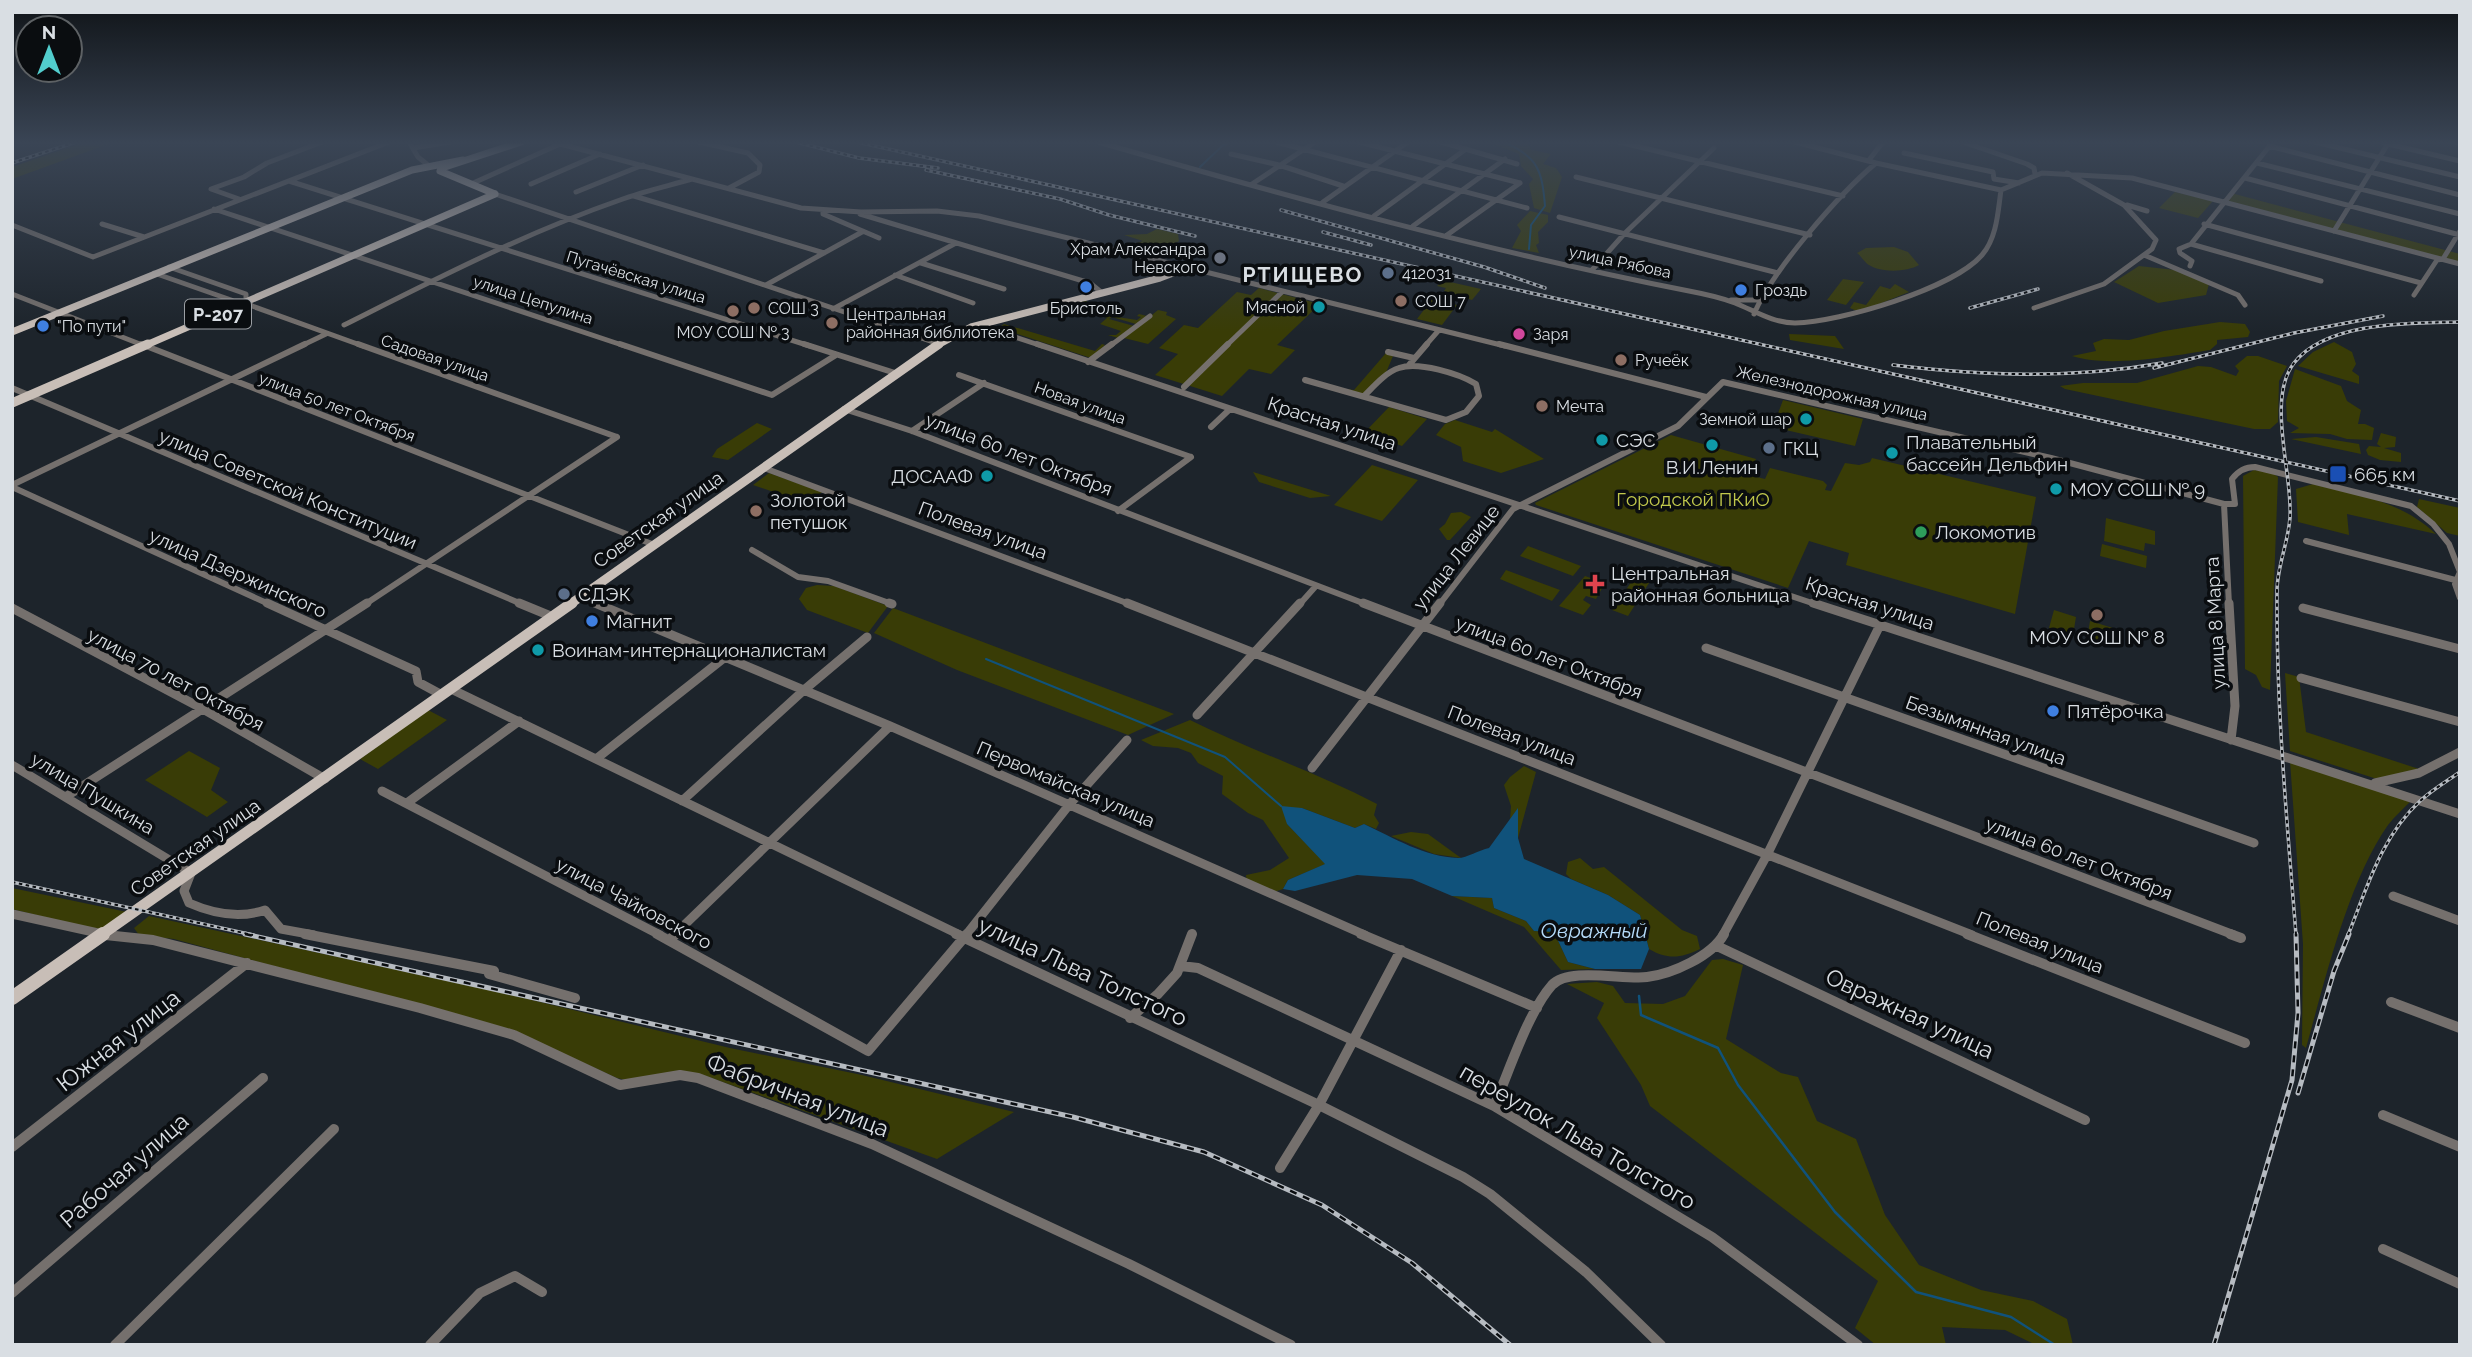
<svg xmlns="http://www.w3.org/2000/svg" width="2472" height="1357" viewBox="0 0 2472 1357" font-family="Raleway,sans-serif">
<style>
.green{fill:#393c06}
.water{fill:#10527b}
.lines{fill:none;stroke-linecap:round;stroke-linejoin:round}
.stream-far1{stroke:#10527b;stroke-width:2}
.stream{stroke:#10527b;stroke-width:2.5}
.minor-far3{stroke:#75706d;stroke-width:5}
.minor-far2{stroke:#75706d;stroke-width:6}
.minor-far1{stroke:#75706d;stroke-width:9}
.minor{stroke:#75706d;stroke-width:10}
.major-far3{stroke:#c8beb7;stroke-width:7}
.major-far2{stroke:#c8beb7;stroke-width:9}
.major-far1{stroke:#c8beb7;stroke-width:11}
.major{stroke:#c8beb7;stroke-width:14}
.rail-far1-casing{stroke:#b6bbc1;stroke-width:3.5}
.rail-casing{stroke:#b6bbc1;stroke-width:5}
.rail-far1{stroke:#0a0d10;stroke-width:2;stroke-dasharray:3.5;stroke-linecap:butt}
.rail{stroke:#0a0d10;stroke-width:2.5;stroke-dasharray:7;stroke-linecap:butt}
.worship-dot{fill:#6b7280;stroke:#0a0d10;stroke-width:2.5}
.service-dot{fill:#5c6f8a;stroke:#0a0d10;stroke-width:2.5}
.shop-dot{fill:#3f7fe0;stroke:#0a0d10;stroke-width:2.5}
.education-dot{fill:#8d6e63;stroke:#0a0d10;stroke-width:2.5}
.culture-dot{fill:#0f9aa8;stroke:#0a0d10;stroke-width:2.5}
.hotel-dot{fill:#d1479c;stroke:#0a0d10;stroke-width:2.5}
.transit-dot{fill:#1a4fb4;stroke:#0a0d10;stroke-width:2.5}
.leisure-dot{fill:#2e9e5b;stroke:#0a0d10;stroke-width:2.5}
.health-dot{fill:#e0444e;stroke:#0a0d10;stroke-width:2.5}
.labels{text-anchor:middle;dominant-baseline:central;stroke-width:7;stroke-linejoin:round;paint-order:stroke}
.far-poi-label{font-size:16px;fill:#d9dee3;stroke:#0a0d10;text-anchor:start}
.far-street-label{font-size:16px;fill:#d9dee3;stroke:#0a0d10}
.shield{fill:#0a0d10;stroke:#9b9fa4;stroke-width:2}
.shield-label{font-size:18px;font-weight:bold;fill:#d9dee3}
.street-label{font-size:19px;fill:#d9dee3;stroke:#0a0d10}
.poi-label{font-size:19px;fill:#d9dee3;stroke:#0a0d10;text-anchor:start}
.park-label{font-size:19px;fill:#c1c84c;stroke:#0a0d10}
.far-district-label{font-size:21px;font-weight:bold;letter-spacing:2px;fill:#d9dee3;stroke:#0a0d10}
.water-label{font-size:21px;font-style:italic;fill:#b5dbfa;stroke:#0a0d10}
.near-street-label{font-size:23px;fill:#d9dee3;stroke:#0a0d10}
</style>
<rect width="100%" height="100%" fill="#1d242b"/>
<path class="green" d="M85 142H114L12 179V167Z
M1488 142H1526L1532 150 1551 154 1543 164 1556 168 1562 177 1550 213 1534 208 1529 184 1533 179 1521 166 1519 154Z
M2175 192 2213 201 2198 218 2159 208Z
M2231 193 2460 254V264L2224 201Z
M1530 211 1548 215V222L1538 232 1539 243 1536 245 1539 253 1512 248 1521 231 1517 225Z
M1157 229 1178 234 1179 241C1168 248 1154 240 1147 251L1126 246 1143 241 1124 235 1147 234Z
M1894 247 1908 252 1919 265C1907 272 1881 273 1869 265 1865 263 1861 256 1857 253L1866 248Z
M2139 266 2175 270 2209 284 2206 295 2158 303 2114 282Z
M1437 279 1481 289 1472 300 1444 291 1446 288 1437 286 1440 283 1435 281Z
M1843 279 1864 282 1846 305 1827 300Z
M1895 284 1909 292 1859 312 1850 308 1854 302 1866 305 1880 286 1890 289Z
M1259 288 1320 304 1277 345 1295 350 1271 374 1249 369 1222 396 1155 375 1178 354 1159 348 1184 325 1198 328 1237 292 1251 295Z
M1432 299 1457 305 1442 325 1417 319Z
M1085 300 1087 301 1084 304 1111 316 1137 320 1141 317 1137 316 1139 314 1147 316 1136 324 1112 317 1109 319 1134 326 1118 338 1108 335H1116L1121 331 1100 324 1107 318 1097 314 1098 312 1069 304Z
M1158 310 1167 312 1166 315 1176 319 1148 344 1124 338Z
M2220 322 2245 324 2250 332 2248 337 2217 340V344L2210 350C2172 356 2109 368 2072 356L2096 351 2093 343 2104 339 2129 340 2164 331Z
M1004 324 1095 351 1102 344 1105 345 1091 358 999 328Z
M1789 334 1835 336 1844 349 1790 340Z
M2334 342 2352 352 2356 364 2352 371 2359 376V384L2298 366 2313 352Z
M1386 353 1393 356 1385 375 1363 394 1338 388 1354 390Z
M2247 356H2258L2287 366 2279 381 2278 422 2270 429H2254L2065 389 2060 386 2083 383H2137L2198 366 2211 367 2236 376 2239 371 2235 366Z
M2295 369 2341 386 2347 401 2361 410 2358 424H2365L2374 428 2372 440 2347 439 2330 434 2290 433 2299 428 2287 421 2286 401Z
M1783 400 1863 419 1855 446 1773 427Z
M1389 407 1427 419 1402 446 1364 433Z
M1455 420 1492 432 1495 429 1544 459 1501 473 1463 461 1461 447 1436 435 1445 424Z
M757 423 772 429 728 460 712 457 717 449Z
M2381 433 2396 437 2395 447 2384 448 2401 453V462L2380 460 2368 455 2366 450 2369 446 2381 447 2377 444Z
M1671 435 1756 459 1749 475 1765 479 1770 468 1823 481 1827 485 1825 490 1831 491 1845 463 1859 465 1870 462 1872 458 2036 497 2015 614 1846 565 1849 553 1809 541 1788 588 1536 505 1535 503Z
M2316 437 2359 444 2361 454 2291 439Z
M1372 465 1418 480 1382 521 1334 505Z
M2254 470 2272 473 2278 477 2270 690 2262 687 2256 675 2245 669 2243 476Z
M1253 472 1331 496 1310 498 1259 482Z
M769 473 822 492 809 504 753 485Z
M2313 484C2360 496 2399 500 2436 534L2347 514 2349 535 2298 522 2296 489Z
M2419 499 2460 508V536L2447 533 2417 507Z
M1461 512 1471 517 1450 540H1447L1439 529 1445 524 1451 513Z
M2106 518 2155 531V545L2145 543 2144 551 2104 541Z
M2102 544 2147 556 2146 568 2100 556Z
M1528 546 1581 566 1573 576 1520 556Z
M1506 570 1560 590 1552 601 1500 579Z
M1585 576 1605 583 1596 599 1586 596 1583 600 1591 605 1583 615 1559 606Z
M1634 578 1649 583 1628 616 1612 610Z
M817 585 834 586 888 606 868 633 807 610 799 599 806 588Z
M893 608 1174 714 1128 735 957 670 874 633Z
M2054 610 2076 617 2073 635 2049 628Z
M2090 621 2113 628 2110 646 2087 639Z
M2285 673 2299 677 2306 732 2419 769 2377 779 2290 751Z
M428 710 447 720 378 769 360 759Z
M1190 720C1252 751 1316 772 1377 804L1374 815 1379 823 1376 829 1364 824 1355 828 1302 808 1287 824 1326 864 1288 880 1283 889 1274 892 1247 885 1246 875 1270 870 1289 858 1263 820 1248 813 1222 794 1223 776 1198 763 1191 753 1178 748 1153 746 1141 740Z
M189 751 220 768 211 790 228 802 207 817 145 780Z
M2290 761 2411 801C2403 809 2395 816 2388 825 2348 882 2325 980 2306 1048L2302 1045 2303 944Z
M1524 766 1536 772 1518 838V810L1510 820 1511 806 1504 785 1510 777Z
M1411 832 1428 834 1461 858 1434 854 1391 836Z
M1580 858 1593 869 1604 867 1682 930 1697 936 1700 949C1681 958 1668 960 1649 949L1640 915 1608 895 1571 879 1566 874 1568 862Z
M12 888 127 912 100 931 12 909Z
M1452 896 1492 898 1494 908 1526 921 1534 931 1554 932 1568 962 1595 969 1561 970 1524 927Z
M149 916 503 993 730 1048 862 1075 1014 1112 937 1159 706 1076 626 1080 617 1078 516 1032 174 939 139 935 134 928Z
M1723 959 1743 965 1726 1039 1781 1073 1798 1077 1817 1121 1856 1139 1885 1215 1919 1265 1981 1290 2033 1301 2067 1319 2073 1345H2036L2005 1330 1942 1327 1946 1345H1876L1855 1328 1878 1281 1650 1106 1641 1085 1597 1018 1604 1003 1567 984 1597 982 1613 986 1625 1003 1663 1004 1685 996 1712 960Z"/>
<path class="water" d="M1281 806 1302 808 1355 828 1364 824C1394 838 1425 857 1458 858 1467 858 1479 850 1489 848L1518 808V838L1524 859 1608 895 1640 915 1649 949 1641 969H1595L1568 962 1554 932 1534 931 1526 921 1494 908 1492 898 1452 896 1412 879 1357 875 1295 891 1283 889 1288 880 1325 864 1287 824Z"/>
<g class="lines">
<path class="stream-far1" d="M1504 142C1538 157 1542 170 1545 206L1531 225 1529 249
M1200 167 1222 146 1231 142
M986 659 1225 757 1281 806"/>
<path class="stream" d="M1639 996 1641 1015 1718 1048 1738 1085 1835 1212 1916 1292 2011 1317 2055 1345"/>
<path class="minor-far3" d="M409 142 418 157 428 165
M553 142 801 208 861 212 937 211 979 216 1505 346
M699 142 748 153 760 165 759 172 729 188
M1098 142C1293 198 1490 252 1689 291 1705 294 1720 297 1735 303 1755 311 1773 323 1795 323 1840 322 1952 289 1982 255 1997 238 1998 211 2001 190
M1276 142 1527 208
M1359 142 1520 183
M1441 142 1517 164
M1619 142 1843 196
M1795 142 1876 163
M1963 142 2027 164 2034 168 2035 174
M2315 142 2460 177
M2455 142 2460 144
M2384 143 2460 161
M2269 146 2460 195
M413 148 450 142
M1904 153 1993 172 1994 179 2019 183
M1231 154 1279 165 1343 186
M1869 160 1883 142
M2257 163 2460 214
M1576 177 1810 235
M2245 178 2460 235
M289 181 810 346
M471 184 560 144
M531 184 600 154
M1252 184 1315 142
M576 192 643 165
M495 194 939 344
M634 196 824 253
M239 199 211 189 244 177 267 163 322 142
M1323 202 1408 142
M2127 205 2147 211
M214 209 625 346
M823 211V214L879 238
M860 214 1090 283 1101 292
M1374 216 1466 149
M1559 217 1778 273
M102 224 144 237
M2204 224 2421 283
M12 225 93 257 389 142
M1413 226 1505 159
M2334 231 2389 142
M1447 235 1520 183
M2191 244 2321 281
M2144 255 2238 295 2245 305
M921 263 1004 289
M2190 266 2192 261 2180 253 2179 249 2191 244 2272 143
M169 267 246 294V301
M1592 270 1625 233 1714 148
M154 273 234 301H246L252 306 363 346
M895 275 973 303
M766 285 862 232
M12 294 145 346
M2414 295 2437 260 2443 259 2460 231
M1731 300H1759
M2034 308 2104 284 2152 249 2156 240 2124 205 2067 173
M833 309 956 243
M1754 314C1772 271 1839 194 1876 163L2001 190 2042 173 2132 178 2460 264
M344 325C434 280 525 233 620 200 644 191 668 186 692 179
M979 325 1042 346
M301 346 326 334
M1110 346 1150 316
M1226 346 1282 292
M1425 346 1439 330"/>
<path class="minor-far2" d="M141 344 652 544
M358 344 617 437
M620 344 772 395 836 355
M804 344 895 373
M1037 344 1818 605
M1499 344 1706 397
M1388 352 1414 358
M1088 362 1112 344
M1409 365 1427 344
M959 375 1191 457
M1305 380 1446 420 1466 412 1479 396 1476 384C1460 374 1418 361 1399 368 1386 372 1374 386 1364 396
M1184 387 1228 344
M12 388 524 605
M844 409 912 431 1368 605
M1211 427 1230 409
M912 431 984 383
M764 468 1132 605
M12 485 305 344
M12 487 271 605
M2224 504 2229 605
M1118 511 1191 457
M2306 541 2459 581
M752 550 798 577 828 581 892 604
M580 597 599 605
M364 605 617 437
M1299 605 1315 587
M1439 605 1513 509 1678 426 1723 382 2051 458 2224 504H2235L2232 479C2238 471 2245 467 2255 467L2411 506 2433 524 2449 544 2460 572 2455 584 2460 598"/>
<path class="minor-far1" d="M267 603 416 671 418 682 442 695
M519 603 553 617
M595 603 890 726 1365 935
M889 603 892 604
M1127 603 1972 935
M1363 603 2234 935
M1813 603 2460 814
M2229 603 2235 706 2231 740
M12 608 203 709 325 779
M2303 608 2460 649
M1706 648 2254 843
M2301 678 2460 722
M451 689 960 935
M1197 715 1300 603
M596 759 724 658
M12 765 191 873 184 891 189 903C214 914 239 919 265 910L281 929 314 935
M1312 768 1440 603
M2375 783 2419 773 2460 752
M382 791 660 935
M67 796 367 603
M682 801 804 690 867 637
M407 803 519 721
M2393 896 2460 921
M12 914 107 935
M674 935 890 726
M966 935 1069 805 1127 740
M1723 935 1767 855 1880 625"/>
<path class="minor" d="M96 934 153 940 420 1008 514 1035 620 1085 680 1075 698 1078 872 1144 1129 1264 1291 1345
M305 934 494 971 489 974 575 998
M657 934 868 1051 967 934
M956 934 1319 1105 1463 1177 1490 1194 1586 1272 1661 1345
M1361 934 1537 1008
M1967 934 2245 1043
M2230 934 2241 938
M669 940 676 934
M1717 946 2085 1120
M1181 966 1198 968 1494 1106 1712 1237 1858 1345
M2391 1002 2460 1028
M1130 1018 1158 994 1177 973 1192 934
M1494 1106C1509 1072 1528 1012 1552 985 1569 967 1623 980 1647 977 1672 974 1712 956 1724 934
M2383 1115 2460 1147
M12 1147 247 963
M1280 1168 1319 1105 1401 950
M2383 1249 2460 1284
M12 1293 263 1078
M115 1345 334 1129
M430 1345 480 1293 515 1276 542 1292"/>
<path class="major-far3" d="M495 194 440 171 442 168 521 142
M12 332 412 170 463 160
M144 346 495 194
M936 346 971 327 1160 278 1189 267"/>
<path class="major-far2" d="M12 403 148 344
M569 605 939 344"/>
<path class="major-far1" d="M101 935 572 603"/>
<path class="major" d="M12 998 103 934"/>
<g class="rail-far1-casing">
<path id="rail-far1" d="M796 142 859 158 938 168
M857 142 2460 501
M12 163 76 142
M926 170 1060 199 1109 215 1195 236
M1281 210 1484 267 1545 288
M1323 232 1371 245
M1970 308 2038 289
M1893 365C1984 376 2072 379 2162 363
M2154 368 2294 333 2383 316
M12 882 253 935
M2296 935C2287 821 2276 706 2277 591 2277 567 2288 543 2290 518 2293 474 2266 399 2294 363 2327 321 2412 323 2460 322
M2348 935C2367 888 2381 837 2420 801 2432 790 2447 781 2460 772"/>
</g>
<g class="rail-casing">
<path id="rail" d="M245 934 1073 1117 1204 1152 1322 1205 1412 1263 1510 1345
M2298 1093 2334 971 2349 934
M2214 1345 2292 1080 2298 1013 2296 934"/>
</g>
<use href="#rail-far1" class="rail-far1"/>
<use href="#rail" class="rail"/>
</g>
<linearGradient id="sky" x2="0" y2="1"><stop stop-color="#101418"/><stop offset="0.43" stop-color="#3a4555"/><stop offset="1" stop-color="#3a4555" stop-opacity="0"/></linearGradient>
<rect width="2472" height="332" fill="url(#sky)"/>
<circle class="worship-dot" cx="1220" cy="258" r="7"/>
<g class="service-dot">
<circle cx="1388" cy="273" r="7"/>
<circle cx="1769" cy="448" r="7"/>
<circle cx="564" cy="594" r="7"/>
</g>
<g class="shop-dot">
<circle cx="1086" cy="287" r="7"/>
<circle cx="1741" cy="290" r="7"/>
<circle cx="43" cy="326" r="7"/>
<circle cx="592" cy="621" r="7"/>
<circle cx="2053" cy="711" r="7"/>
</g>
<g class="education-dot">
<circle cx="1401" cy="301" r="7"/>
<circle cx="754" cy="308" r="7"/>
<circle cx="733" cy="311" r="7"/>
<circle cx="832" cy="323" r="7"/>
<circle cx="1621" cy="360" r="7"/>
<circle cx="1542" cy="406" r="7"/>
<circle cx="756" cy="511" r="7"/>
<circle cx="2097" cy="615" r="7"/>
</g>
<g class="culture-dot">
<circle cx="1319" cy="307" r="7"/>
<circle cx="1806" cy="419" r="7"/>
<circle cx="1602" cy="440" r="7"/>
<circle cx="1712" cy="445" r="7"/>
<circle cx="1892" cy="453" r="7"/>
<circle cx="987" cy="476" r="7"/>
<circle cx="2056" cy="489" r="7"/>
<circle cx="538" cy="650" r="7"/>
</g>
<circle class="hotel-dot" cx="1519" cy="334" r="7"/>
<rect class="transit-dot" x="2329" y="465" width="18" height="18" rx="3.5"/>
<circle class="leisure-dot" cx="1921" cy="532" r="7"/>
<path class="health-dot" d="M1591.5 573.5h7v7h7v7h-7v7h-7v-7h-7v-7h7z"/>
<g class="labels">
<g class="far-poi-label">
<text x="1206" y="249" text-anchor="end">Храм Александра<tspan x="1206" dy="18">Невского</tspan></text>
<text x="1402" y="273">412031</text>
<text x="1755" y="290">Гроздь</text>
<text x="1415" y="301">СОШ 7</text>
<text x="1305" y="307" text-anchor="end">Мясной</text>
<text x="768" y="308">СОШ 3</text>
<text x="1086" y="308" text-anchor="middle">Бристоль</text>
<text x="846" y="314">Центральная<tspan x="846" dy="18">районная библиотека</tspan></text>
<text x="57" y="326">"По пути"</text>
<text x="733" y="332" text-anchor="middle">МОУ СОШ № 3</text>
<text x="1533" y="334">Заря</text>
<text x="1635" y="360">Ручеёк</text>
<text x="1556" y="406">Мечта</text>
<text x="1792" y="419" text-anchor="end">Земной шар</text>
</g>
<g class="far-street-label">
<text transform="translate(1620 262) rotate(12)">улица Рябова</text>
<text transform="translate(636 277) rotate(17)">Пугачёвская улица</text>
<text transform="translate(533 300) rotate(18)">улица Цепулина</text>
<text transform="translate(435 358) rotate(19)">Садовая улица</text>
<text transform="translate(1832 393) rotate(13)">Железнодорожная улица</text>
<text transform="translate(1080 403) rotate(20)">Новая улица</text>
<text transform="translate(337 407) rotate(21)">улица 50 лет Октября</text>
</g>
<rect class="shield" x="185" y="299.5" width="66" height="29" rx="5"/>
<g class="shield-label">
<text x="218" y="314">Р-207</text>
</g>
<g class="street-label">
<text transform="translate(1332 423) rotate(18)">Красная улица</text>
<text transform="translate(1019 454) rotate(21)">улица 60 лет Октября</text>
<text transform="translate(288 489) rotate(23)">улица Советской Конституции</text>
<text transform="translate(658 519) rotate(-35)">Советская улица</text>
<text transform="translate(983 530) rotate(20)">Полевая улица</text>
<text transform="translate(1456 557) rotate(-52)">улица Левице</text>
<text transform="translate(238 573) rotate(24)">улица Дзержинского</text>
<text transform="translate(1870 603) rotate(18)">Красная улица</text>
<text transform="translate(2215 623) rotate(-93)">улица 8 Марта</text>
<text transform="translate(1549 657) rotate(21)">улица 60 лет Октября</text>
<text transform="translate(176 679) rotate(28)">улица 70 лет Октября</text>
<text transform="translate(1986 730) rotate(20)">Безымянная улица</text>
<text transform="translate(1512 735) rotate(21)">Полевая улица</text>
<text transform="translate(1066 784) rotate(23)">Первомайская улица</text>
<text transform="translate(93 793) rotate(31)">улица Пушкина</text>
<text transform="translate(195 847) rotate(-35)">Советская улица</text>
<text transform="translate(2079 858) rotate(21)">улица 60 лет Октября</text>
<text transform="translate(634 903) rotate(28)">улица Чайковского</text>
<text transform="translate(2040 942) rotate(22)">Полевая улица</text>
</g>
<g class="poi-label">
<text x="1616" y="440">СЭС</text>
<text x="1906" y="442">Плавательный<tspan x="1906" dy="22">бассейн Дельфин</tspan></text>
<text x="1783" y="448">ГКЦ</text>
<text x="1712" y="467" text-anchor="middle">В.И.Ленин</text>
<text x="2354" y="474">665 км</text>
<text x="973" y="476" text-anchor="end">ДОСААФ</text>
<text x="2070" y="489">МОУ СОШ № 9</text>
<text x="770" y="500">Золотой<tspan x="770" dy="22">петушок</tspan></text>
<text x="1935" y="532">Локомотив</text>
<text x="1611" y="573">Центральная<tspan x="1611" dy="22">районная больница</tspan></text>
<text x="578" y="594">СДЭК</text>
<text x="606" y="621">Магнит</text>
<text x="2097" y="637" text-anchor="middle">МОУ СОШ № 8</text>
<text x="552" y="650">Воинам-интернационалистам</text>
<text x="2067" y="711">Пятёрочка</text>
</g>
<g class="park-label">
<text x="1693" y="499">Городской ПКиО</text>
</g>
<g class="far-district-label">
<text x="1303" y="274">РТИЩЕВО</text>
</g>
<g class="water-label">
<text x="1594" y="930">Овражный</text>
</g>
<g class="near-street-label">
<text transform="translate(1083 971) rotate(25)">улица Льва Толстого</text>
<text transform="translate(1910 1013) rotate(25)">Овражная улица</text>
<text transform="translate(118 1040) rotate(-38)">Южная улица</text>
<text transform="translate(798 1095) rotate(21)">Фабричная улица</text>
<text transform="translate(1578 1136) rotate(30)">переулок Льва Толстого</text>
<text transform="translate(124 1170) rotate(-41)">Рабочая улица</text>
</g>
</g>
<rect width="2472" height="1357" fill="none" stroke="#d9dee3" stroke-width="28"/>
<g transform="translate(49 49)"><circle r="33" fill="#0a0d10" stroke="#5d6164" stroke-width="2"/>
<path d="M0-5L12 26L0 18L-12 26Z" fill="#52cdcd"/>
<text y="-10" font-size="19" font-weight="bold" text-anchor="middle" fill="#d9dee3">N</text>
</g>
</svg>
